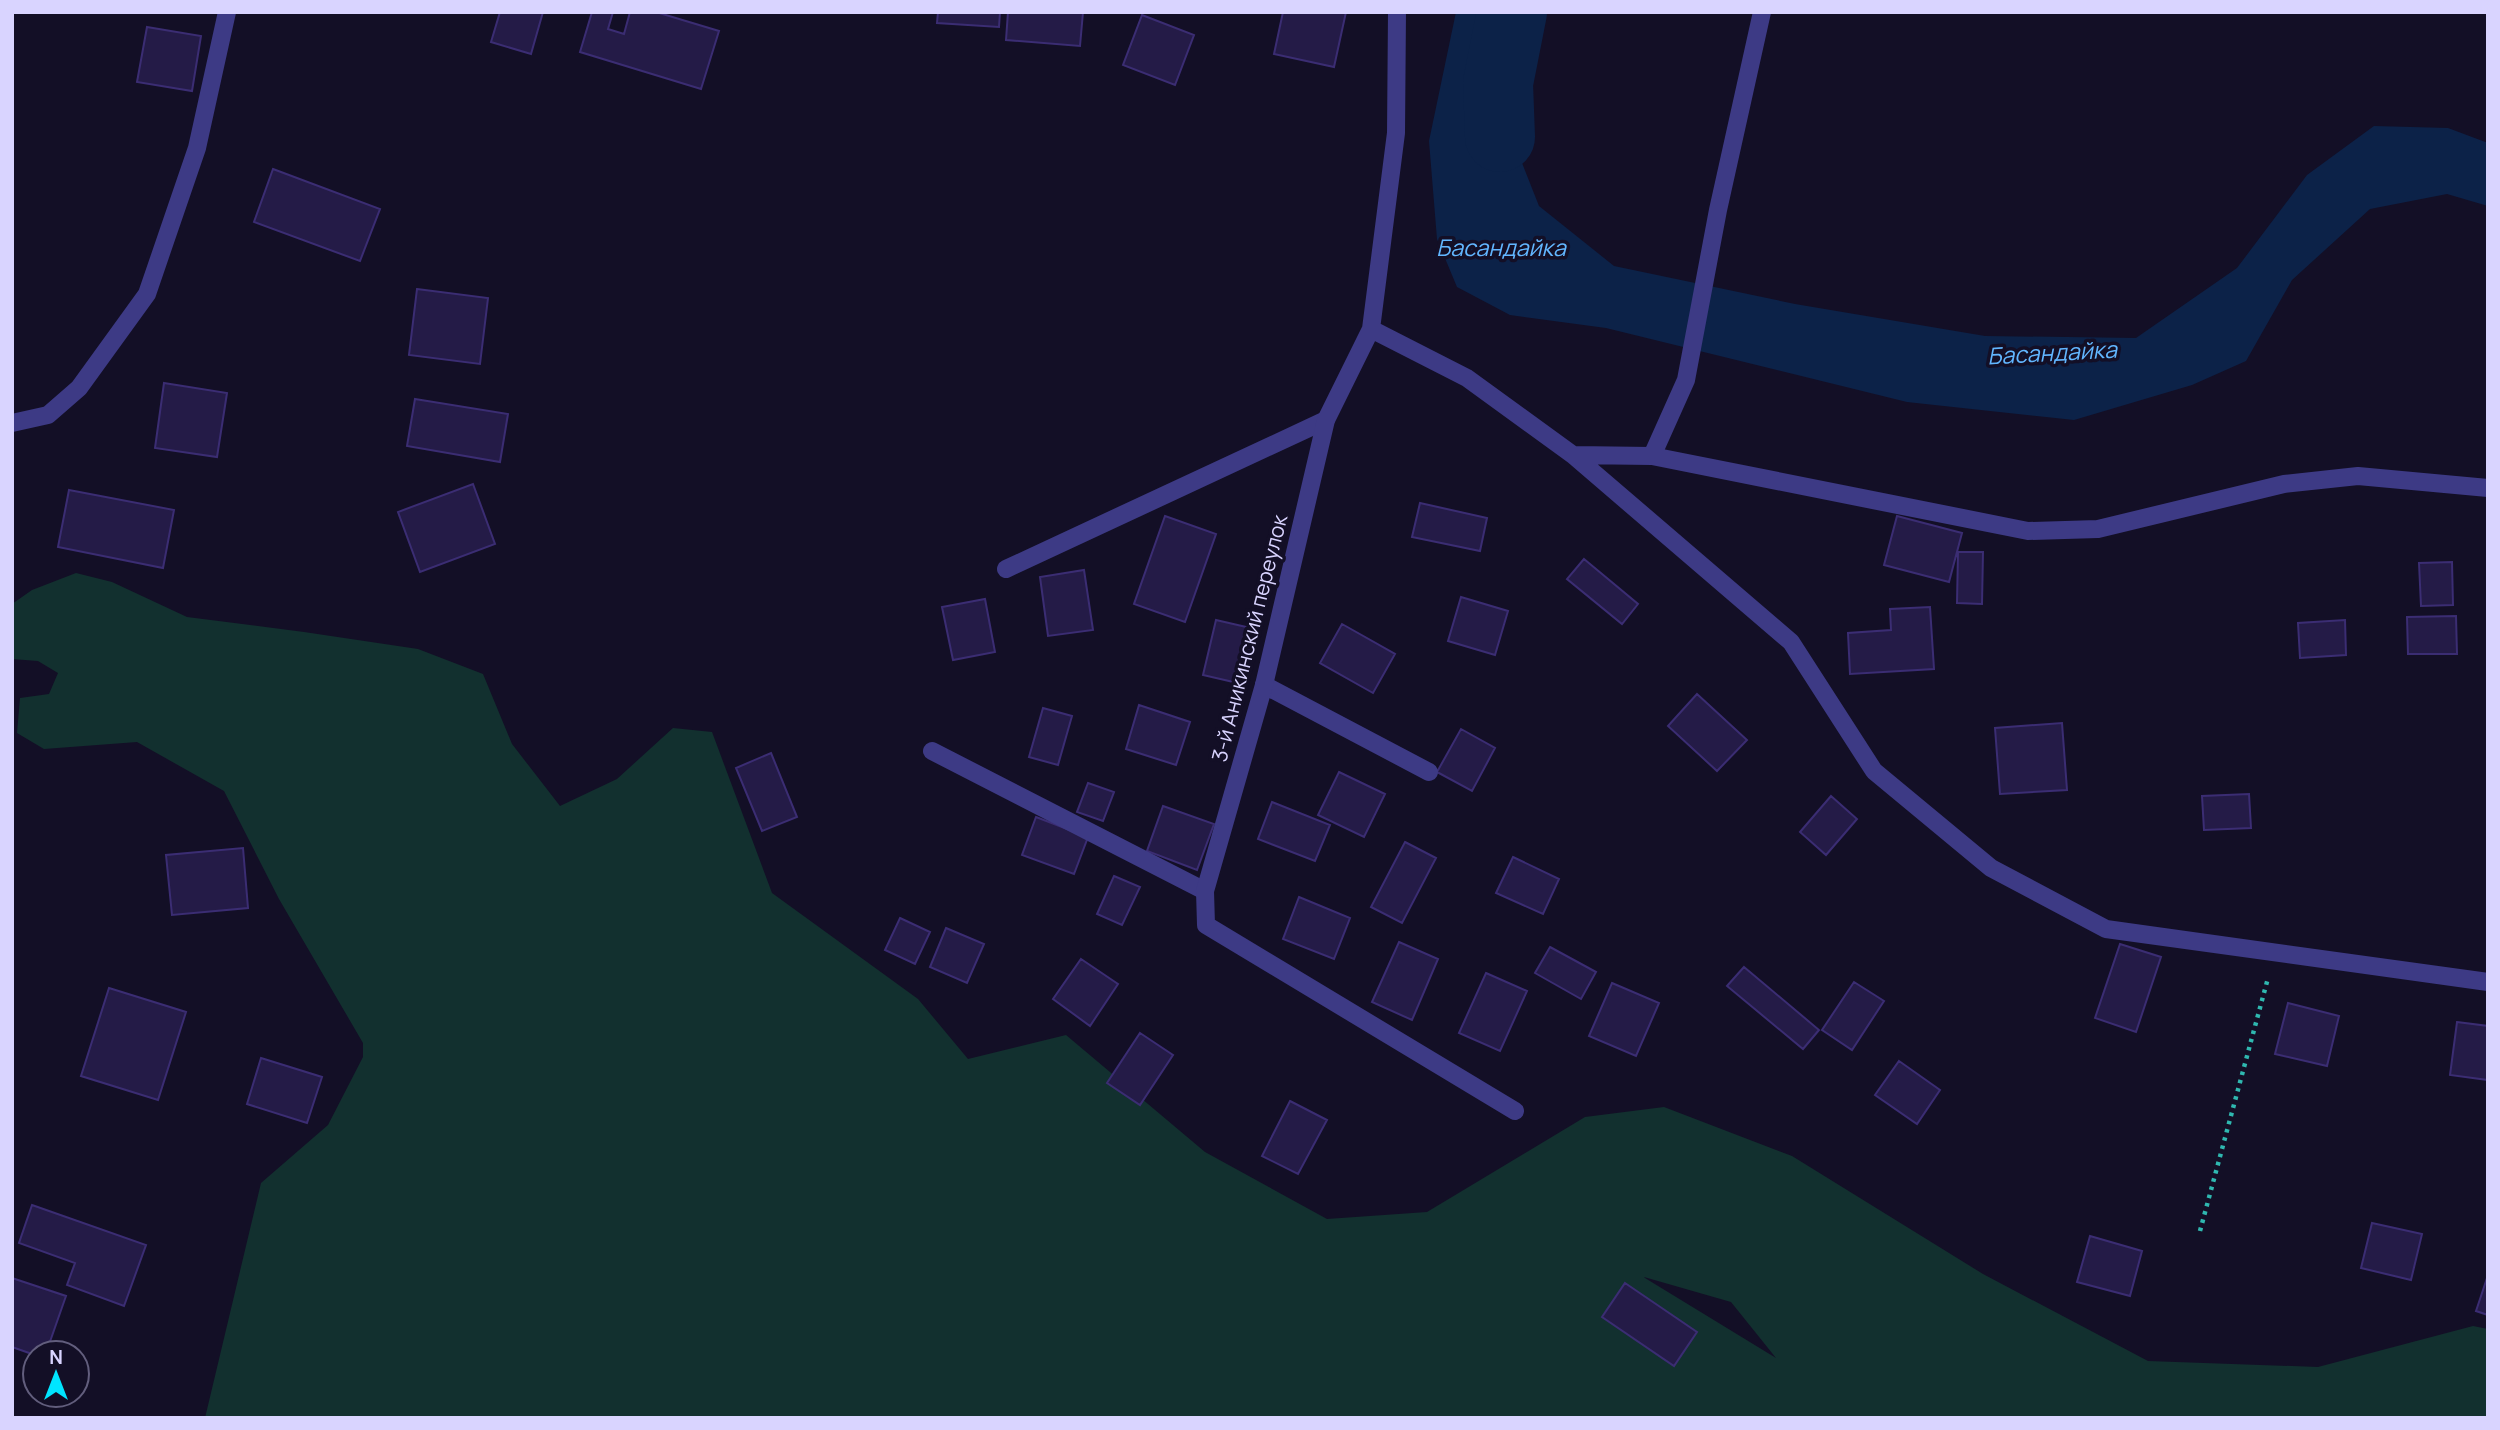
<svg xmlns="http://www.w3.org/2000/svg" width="2500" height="1430" viewBox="0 0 2500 1430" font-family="Manrope,sans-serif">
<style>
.green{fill:#12302f;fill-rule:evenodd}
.water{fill:#0c2248}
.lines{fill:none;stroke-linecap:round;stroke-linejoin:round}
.river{stroke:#0c2248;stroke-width:70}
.building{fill:#241b47;stroke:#3b2d73;stroke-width:2}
.path{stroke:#2fb8b0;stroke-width:4.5;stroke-dasharray:3.5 5;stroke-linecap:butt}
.lane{stroke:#3d3a85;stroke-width:18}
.street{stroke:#3d3a85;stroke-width:18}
.labels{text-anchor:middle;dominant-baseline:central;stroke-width:7;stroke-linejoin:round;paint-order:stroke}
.street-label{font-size:21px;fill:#d9d4ff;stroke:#130f26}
.water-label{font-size:23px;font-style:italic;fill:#62b6ff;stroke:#130f26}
</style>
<rect width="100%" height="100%" fill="#130f26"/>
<path class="green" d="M76 573 112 582 187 617 304 632 418 649 483 674 512 744 560 806 617 779 673 728 712 732 772 893 918 999 968 1059 1066 1035 1205 1152 1327 1219 1427 1212 1585 1117 1664 1107 1792 1156 1983 1274 2148 1361 2318 1367 2473 1326 2488 1329V1418H205L261 1183 328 1125 363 1057V1043L279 899 224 791 137 742 44 749 17 733 20 698 49 694 58 673 38 661 12 659V604L32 590ZM1644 1277 1731 1302 1776 1358 1645 1278Z"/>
<path class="water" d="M1456 12H1506L1505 120 1539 206 1614 266 1795 304 1985 336 2136 338 2237 268 2307 175 2374 126 2448 128 2488 143V206L2447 194 2370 209 2292 280 2246 361 2192 385 2074 420 1907 402 1606 328 1510 315 1457 287 1437 239 1429 141Z"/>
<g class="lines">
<path class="river" d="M1500 137 1498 83 1512 12"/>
</g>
<path class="building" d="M500 12H543L531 54 491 42Z
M592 12H613L608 29 624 34 630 12H656L719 31 701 89 580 52Z
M938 12H1000L999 27 937 23Z
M1008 12H1083L1080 46 1006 40Z
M1283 12H1346L1334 67 1274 54Z
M1142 15 1194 35 1175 85 1123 65Z
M147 27 201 36 192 91 137 82Z
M273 169 380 209 360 261 254 222Z
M417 289 488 298 480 364 409 355Z
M164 383 227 393 217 457 155 448Z
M415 399 508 414 500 462 407 446Z
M473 484 495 544 420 572 398 512Z
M69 490 174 510 163 568 58 547Z
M1420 503 1487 518 1480 551 1412 537Z
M1165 516 1216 534 1185 622 1134 604Z
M1897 516 1962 533 1949 582 1884 565Z
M1958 552H1983L1982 604 1957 603Z
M1584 559 1638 604 1622 624 1567 579Z
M2452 562 2453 605 2421 606 2419 563Z
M1084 570 1093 630 1048 636 1040 577Z
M1461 597 1508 611 1495 655 1448 641Z
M985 599 995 652 953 660 942 607Z
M1930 607 1934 669 1850 674 1848 633 1891 630 1890 609Z
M2456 616 2457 654H2408L2407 617Z
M1216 620 1255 629 1242 684 1203 675Z
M2345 620 2346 655 2300 658 2298 623Z
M1342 624 1395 654 1373 693 1320 663Z
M1697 694 1747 740 1717 771 1668 726Z
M1139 705 1190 722 1176 765 1126 749Z
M1043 708 1072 716 1058 765 1029 757Z
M2062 723 2067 790 2000 794 1995 728Z
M1461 729 1495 748 1472 791 1437 772Z
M771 753 797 817 762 831 736 768Z
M1339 772 1385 794 1364 837 1318 815Z
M1088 783 1114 792 1103 821 1077 812Z
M2249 794 2251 828 2204 830 2202 796Z
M1831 796 1857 819 1826 855 1800 832Z
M1272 802 1330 825 1315 861 1258 839Z
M1163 806 1214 824 1197 870 1147 851Z
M1036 817 1088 837 1074 874 1022 855Z
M1405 842 1436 858 1402 923 1371 907Z
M243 848 248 908 172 915 166 855Z
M1513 857 1559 879 1543 914 1496 893Z
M1114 876 1140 887 1122 925 1097 914Z
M1299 897 1350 918 1334 959 1283 939Z
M900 918 930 932 915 964 885 950Z
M946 928 984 944 967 983 930 967Z
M1399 942 1438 959 1412 1020 1372 1002Z
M2120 944 2161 957 2136 1032 2095 1018Z
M1550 947 1596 972 1581 999 1535 973Z
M1081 959 1118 984 1090 1026 1053 999Z
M1744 967 1819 1030 1803 1049 1727 986Z
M1486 973 1527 991 1500 1051 1459 1033Z
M1854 982 1884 1001 1852 1050 1822 1030Z
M1612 983 1659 1003 1636 1056 1589 1036Z
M109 988 186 1012 158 1100 81 1076Z
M2288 1003 2339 1016 2327 1066 2275 1054Z
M2457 1022 2488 1026V1080L2450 1075Z
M1140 1033 1173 1055 1140 1105 1107 1083Z
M261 1058 322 1077 307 1123 247 1104Z
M1899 1061 1940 1090 1917 1124 1875 1095Z
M1290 1101 1327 1120 1298 1174 1262 1156Z
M32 1205 146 1245 124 1306 67 1285 75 1263 19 1243Z
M2372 1223 2422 1234 2411 1280 2361 1268Z
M2090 1236 2142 1251 2130 1296 2077 1282Z
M2488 1275V1315L2476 1311Z
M12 1278 66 1296 46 1353H35V1355L12 1347Z
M1625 1283 1697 1332 1674 1366 1602 1317Z"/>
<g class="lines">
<path class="path" d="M2200 1231 2268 978"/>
<path class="lane" d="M1006 569 1326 420
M1264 685 1429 772
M932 751 1205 891"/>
<path class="street" d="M1397 12 1396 133 1371 329 1326 420 1264 685 1205 891 1206 925 1515 1111
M1371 329 1467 378 1573 455 1791 642 1874 771 1991 868 2106 929 2488 982
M12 423 48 415 79 388 147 294 197 148 227 12
M1573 455 1652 456 2028 531 2098 529 2284 484 2358 476 2488 488
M1652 456 1686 380 1718 210 1762 12"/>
</g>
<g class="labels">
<g class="street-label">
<text transform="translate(1249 638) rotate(-76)">3-й Аникинский переулок</text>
</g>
<g class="water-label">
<text x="1501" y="247">Басандайка</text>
<text transform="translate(2052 352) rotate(-3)">Басандайка</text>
</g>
</g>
<rect width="2500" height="1430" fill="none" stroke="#d9d4ff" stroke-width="28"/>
<g transform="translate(56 1374)"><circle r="33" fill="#130f26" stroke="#625e7d" stroke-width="2"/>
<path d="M0-5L12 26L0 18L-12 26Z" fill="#00e5ff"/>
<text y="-10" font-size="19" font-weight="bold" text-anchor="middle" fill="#d9d4ff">N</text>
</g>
</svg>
